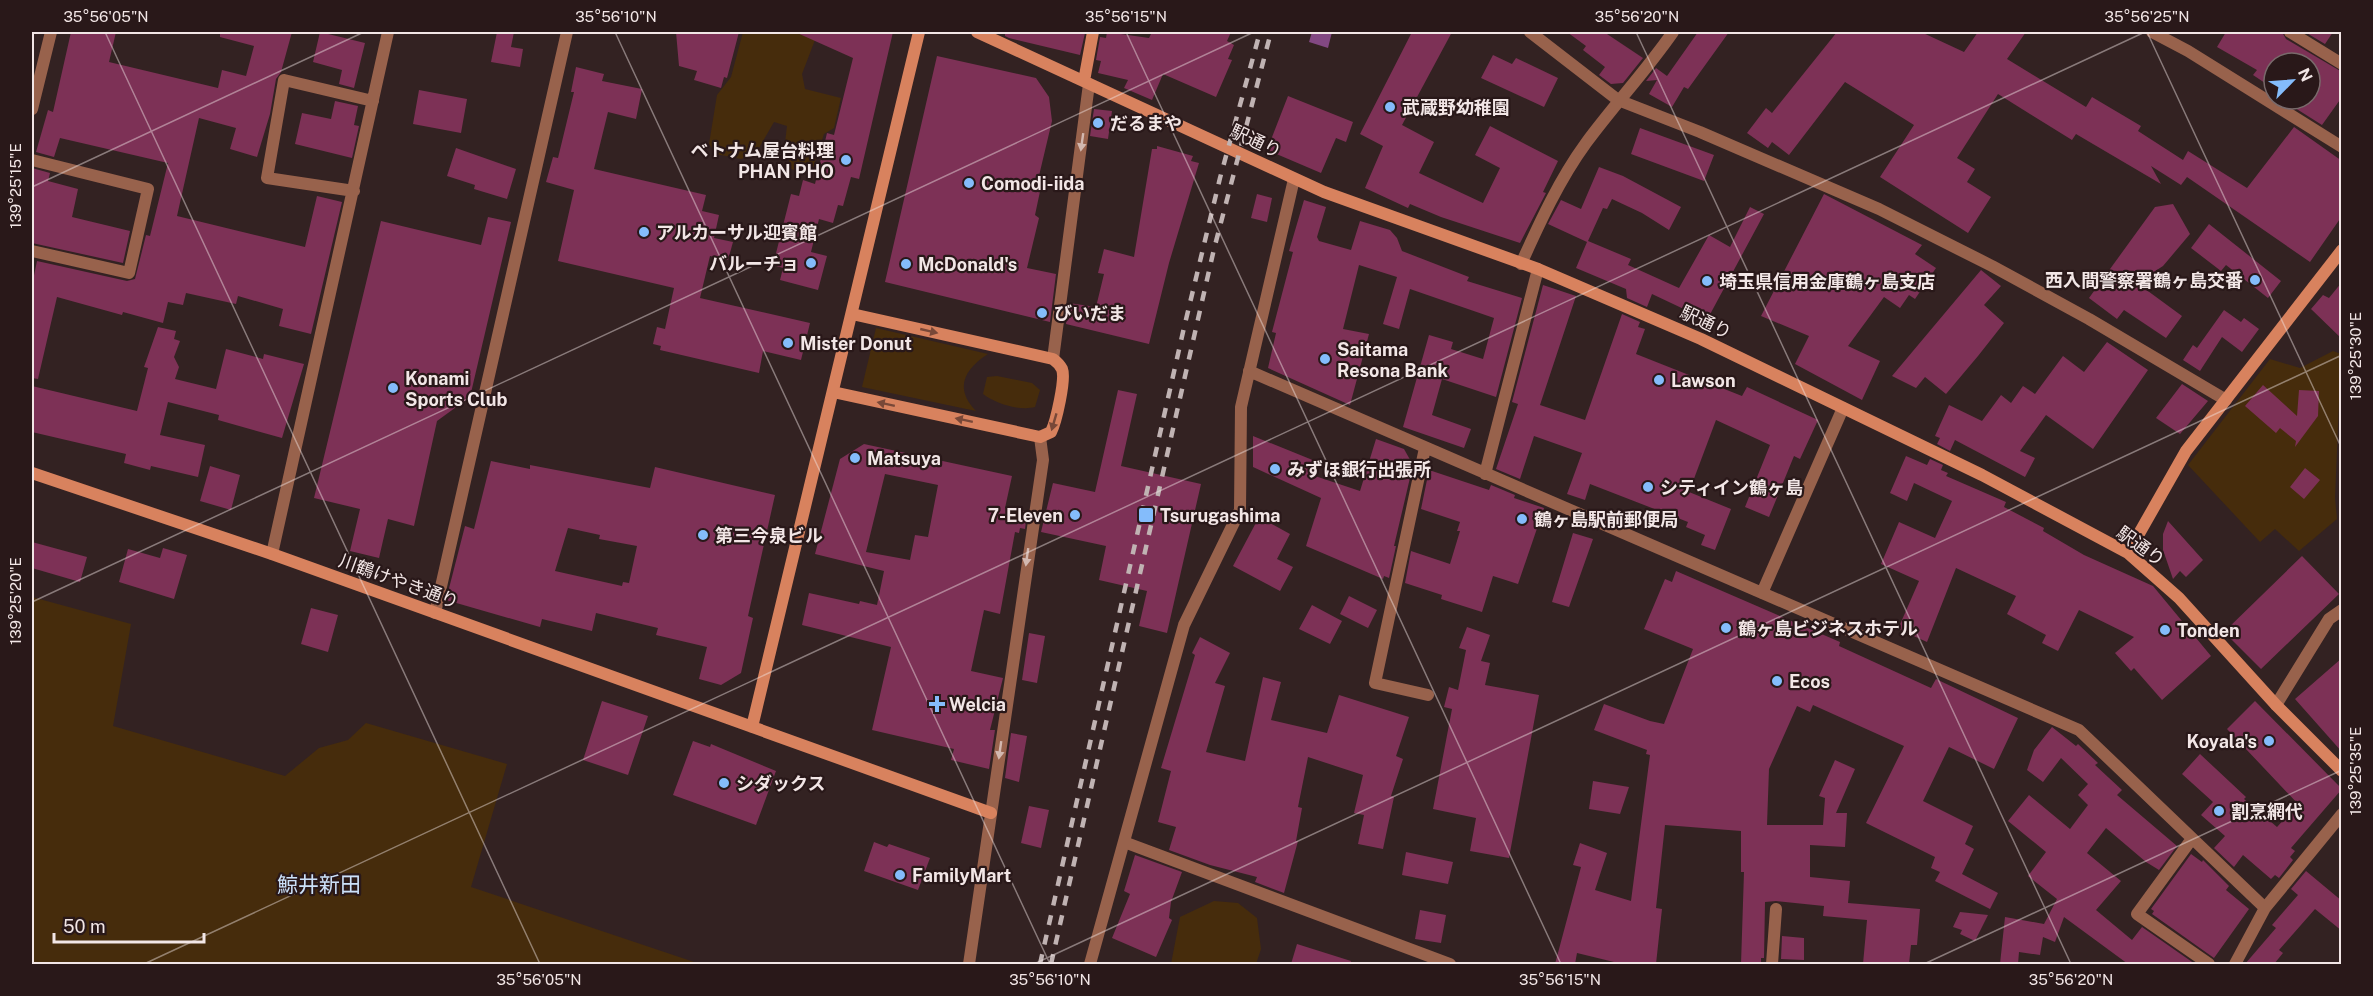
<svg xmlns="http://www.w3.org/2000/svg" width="2373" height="996" viewBox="0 0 2373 996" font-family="'Public Sans','Noto Sans JP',sans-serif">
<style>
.green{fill:#462c0c}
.water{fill:#824882}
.building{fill:#7d3156;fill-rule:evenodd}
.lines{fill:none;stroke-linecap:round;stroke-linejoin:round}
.street{stroke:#98624c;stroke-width:12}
.secondary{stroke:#d8825e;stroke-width:12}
.rail{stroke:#c0b3b3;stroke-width:4.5;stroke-dasharray:10 10;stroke-linecap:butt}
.oneway{fill:#d2b8b0}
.oneway2{fill:#784838}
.ticks{fill:none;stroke:#f2e6e6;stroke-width:1.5;stroke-opacity:0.45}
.poi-dot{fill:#84bcfb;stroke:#291819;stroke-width:2}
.labels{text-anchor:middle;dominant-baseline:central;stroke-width:4.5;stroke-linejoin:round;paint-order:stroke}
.poi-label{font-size:18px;font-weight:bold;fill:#f2e6e6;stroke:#291819;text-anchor:start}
.street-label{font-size:18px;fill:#f2e6e6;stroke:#291819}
.quarter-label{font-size:21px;fill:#cce1f9;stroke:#291819}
.neatline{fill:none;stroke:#f2e6e6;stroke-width:2}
.ticks-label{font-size:15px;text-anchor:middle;fill:#f2e6e6}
</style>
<rect width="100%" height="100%" fill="#322"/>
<path class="green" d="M743 32H818L802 74 805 89 841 98 834 128 824 134 811 174 791 169 785 143 787 126 774 122 756 153 741 159 716 154 709 144 717 95 731 77Z
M876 328 988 354C964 369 954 389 976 411L862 387Z
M2333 351 2341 354 2335 498 2337 519 2299 551 2275 529 2260 542 2188 465 2270 359 2300 368Z
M997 376 1032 383 1040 390 1035 407C1020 411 996 404 983 394L987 377Z
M32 597 131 624 113 726 285 776 319 748 348 740 366 723 507 764 471 887 700 964H32Z
M1214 901 1238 903 1257 918 1261 949 1256 964H1171L1180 917Z"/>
<path class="water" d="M1312 32H1332L1328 48 1309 42Z"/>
<path class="building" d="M71 32H116L109 62 218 88 222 70 246 76 254 46 220 37V32H292L281 72 276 79 270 114 257 157 230 149 236 128 199 118 177 216 305 247 317 196 342 202 311 334 279 326 283 309 238 296 236 304 186 293 183 305 168 302 163 323 123 312 122 315 57 297 38 379 32 378V285L37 261 127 281 135 279 146 235 150 236 168 163 60 138 54 157 36 152 48 110 53 112Z
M320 32 365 43 354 88 339 84 342 70 313 62Z
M497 32H514L511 47 523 49 520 67 491 62Z
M676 32H739L727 78 724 77 721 88 694 80 697 71 679 66Z
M795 32H893L859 179 851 177 843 206 838 205 833 223 819 219 811 252 827 256 818 290 780 280 783 268 773 265 791 194 799 196 803 180 815 184 827 133 834 135 853 58Z
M1005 32H1081L1085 33 1080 55 1009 38 1005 36Z
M1107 32 1149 38 1152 32H1231L1227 41 1234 45 1228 59 1232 60 1216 97 1163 74 1152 100 1124 88 1128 80 1098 73 1101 61 1096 60 1100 37 1106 38Z
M1412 32H1452L1402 125 1434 142 1419 173 1483 203 1500 168 1475 155 1490 126 1558 161 1543 192 1546 193 1520 243 1441 217 1410 204 1408 208 1365 188 1383 146 1360 134Z
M1567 32H1604L1643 58 1623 83 1611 84 1599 75 1605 67 1583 50 1586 46Z
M1698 32H1729L1688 89 1684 87 1672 107 1649 94 1657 80 1646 81 1656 68 1667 76Z
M1837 32H1921L1964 52 1978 32H2026L2007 59 2086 107 2092 97 2141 126 2138 131 2183 160 2188 151 2247 188 2294 127 2342 161V216L2310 262 2187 177 2181 185 2151 166 2161 184 2076 134 2072 140 1998 94 1957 158 1975 169 1967 182 1991 197 1968 233 1880 177 1914 125 1845 82 1789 155 1772 142 1768 148 1747 133 1766 108 1772 113Z
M2226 32H2282L2286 39 2342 72V97L2322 125 2281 99H2310V63H2274V89L2253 75 2257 70 2217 47Z
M2305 32H2333L2325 44Z
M1493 55 1512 64 1516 58 1558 78 1544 107 1481 78Z
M937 56 1036 78 1049 97 1052 121 1038 180 1042 182 1035 215 1039 218 1027 268 1056 274 1050 322 885 282Z
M576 67 604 74 602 81 642 89 636 119 608 112 594 169 706 195 702 211 719 215 714 238 733 242 728 260 710 256 700 298 810 323 801 360 763 351 759 373 660 350 661 346 653 344 657 327 665 329 674 288 558 261 574 190 546 182 553 157 558 158 574 92H571Z
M419 90 467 99 461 133 413 124Z
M1288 96 1353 122 1346 142 1336 138 1321 173 1267 150Z
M335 101 358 106 354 125 359 126 352 158 295 144 302 113 331 119Z
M1094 109 1112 111 1108 139 1090 136Z
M1640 128 1714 155 1704 181 1631 154Z
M1157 146 1193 156 1191 161 1199 163 1169 263 1149 344 1066 324 1069 303 1096 307 1104 274 1098 273 1104 249 1134 257 1152 149H1157Z
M456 148 516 169 507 199 474 189 475 185 447 176Z
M1599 167 1623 176 1681 207 1669 230 1642 213 1612 199 1607 209 1603 208 1588 241 1631 259 1628 265 1679 288 1709 235 1730 247 1750 207 1764 214 1707 320 1652 294 1647 307 1627 298 1626 289 1576 268 1587 242 1548 224 1561 200 1581 209Z
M32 168 50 173 48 181 78 189 72 217 130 231 123 263 32 243Z
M1257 194 1272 198 1267 222 1251 218Z
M1824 194 1922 245 1915 254 1936 268 1915 299 1909 295 1900 308 1884 297 1848 346 1880 361 1862 400 1795 364 1809 336 1761 316Z
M1304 200 1326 207 1317 237 1319 241 1351 250 1360 221 1390 230 1397 238 1402 251 1469 277 1467 281 1522 298 1496 397 1442 379 1432 415 1471 429 1464 448 1403 427 1429 335 1453 342 1451 349 1483 359 1494 318 1410 289 1399 329 1383 324 1397 277 1359 265 1343 329 1369 334 1350 405 1268 368 1276 333 1272 332 1293 252 1289 251Z
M2173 204 2190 234 2163 266 2137 283 2182 316 2166 338 2124 310 2117 319 2089 298 2155 207Z
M488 217 511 222 470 397 437 421 414 526 388 519 379 558 350 551 360 509 314 498 381 221 481 245Z
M2209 224 2281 281 2268 298 2226 265 2221 271 2191 248Z
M1981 270 2001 286 1984 305 2004 323 1978 356 1946 394 1925 377 1916 388 1892 376Z
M2342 282V339L2311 309 2323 295 2329 298Z
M1543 285 1576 296 1540 405 1585 420 1622 314 1640 322 1638 327 1645 329 1636 354 1742 396 1747 387 1818 420 1800 459 1794 456 1769 517 1745 507 1770 445 1716 420 1689 492 1731 509 1715 550 1701 545 1705 535 1686 527 1688 522 1590 484 1585 500 1567 494 1582 453 1534 436 1520 479 1496 469 1518 404 1512 402Z
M2224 310 2241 322 2244 318 2259 329 2242 352 2222 337 2200 371 2183 360 2193 345 2197 348Z
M158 327 176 331 174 339 180 341 174 357 179 367 175 379 216 389 226 349 263 359 264 354 304 364 282 438 218 420 219 415 168 402 160 435 205 445 198 477 151 466 150 470 124 463 126 454 32 432V386L137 411 148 368 144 367Z
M2107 342 2148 370 2093 449 2046 415 2020 451 2035 458 2025 477 1955 440 1950 451 1937 444 1940 438 1935 436 1949 405 1982 421 2001 395 2011 403 2023 386 2035 394 2063 356 2084 372Z
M2182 384 2208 401 2180 434 2156 418Z
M2263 385 2297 416 2299 390 2319 391 2318 416 2295 447 2296 441 2280 428 2276 433 2245 406Z
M1118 390 1137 394 1121 466 1201 484 1167 633 1139 626 1147 591 1099 580 1106 546 1041 532 1053 483 1095 492Z
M1253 436 1320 463 1315 476 1360 491 1376 439 1404 449 1413 465 1394 546H1396L1389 578 1384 576 1383 579 1306 546 1321 498 1253 467Z
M864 444 1012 476 1005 508 1027 512 1025 529 1020 528 1019 533 1015 532 1000 614 984 610 971 671 1003 678 990 730H995L989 769 951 760 954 749 872 730 891 647 802 625 809 593 859 604 860 601 877 605 884 571 815 554 840 459ZM885 474 938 485 928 537 915 535 910 560 866 552Z
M1906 456 1927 465 1930 459 1943 465 1941 470 1948 473 1946 476 2006 502 2004 507 2044 528 2043 531 2084 555 2153 586 2211 656 2162 700 2134 668 2131 671 2115 653 2134 637 2079 610 2058 651 2042 643 2046 635 2007 614 2016 596 1956 568 1927 642 1898 629 1919 581 1881 564 1899 522 1935 538 1952 501 1914 483 1907 501 1890 493Z
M491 461 530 469V465L650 488 655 467 775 495 748 616 753 618 741 673 721 685 699 679 707 647 656 635 658 628 596 613 592 631 542 619 540 627 446 600 465 526 474 529ZM568 528 600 535 599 539 637 546 629 583 623 582 622 586 555 571Z
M210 466 240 475 231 510 200 501Z
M2305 468 2320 480 2304 499 2290 487Z
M1429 470 1489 490 1491 485 1515 495 1514 498 1544 508 1518 584 1493 576 1482 612 1441 599 1442 595 1405 583 1411 551 1450 564 1460 531H1457L1460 522 1421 509Z
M1259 517 1290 534 1277 559 1293 567 1280 591 1233 566Z
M2168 521 2203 560 2186 577 2180 571 2173 579 2163 550V534Z
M1573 533 1593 539 1569 607 1552 602Z
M32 542 87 557 80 582 32 568Z
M163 548 187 555 174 599 119 582 128 549 160 558Z
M2302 556 2339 594 2261 669 2224 632Z
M1676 571 1840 642 1839 646 1931 688 1936 679 2018 718 1994 769 1949 747 1923 801 1973 826 1965 844 1974 849 1962 874 1998 893 1990 909 1935 881 1940 872 1931 868 1935 857 1866 823 1904 746 1813 705 1810 712 1797 706 1769 769 1767 825H1823L1825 798 1819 796 1835 760 1855 769 1836 813H1847L1845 847 1810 845V877L1850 881 1848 903 1920 909 1917 945H1911L1909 964H1863L1867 920 1823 916 1824 906 1776 901 1765 902 1764 958H1761V964H1741L1744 872H1741V831L1665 825 1656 908 1662 909 1656 964H1613L1614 962 1577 953 1575 964H1555L1581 867 1573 865 1580 843 1607 853 1595 890 1631 901 1650 755 1646 754 1647 750 1594 730 1604 704 1650 721 1664 724 1693 649 1644 629 1665 579 1672 582Z
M1349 596 1377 610 1368 628 1340 614Z
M1312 605 1342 621 1330 644 1299 629Z
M311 608 338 615 328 652 301 644Z
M1467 627 1490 635 1481 661 1490 663 1485 685 1539 695 1509 858 1470 851 1476 818 1433 809 1452 709 1444 707 1449 687 1458 690 1466 650 1459 648Z
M1029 633 1045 636 1037 683 1022 680Z
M1200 637 1230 653 1215 683 1225 686 1206 752 1245 761 1263 677 1281 682 1271 720 1327 733 1339 695 1409 717 1396 756 1403 759 1391 796 1394 797 1383 849 1358 844 1364 815 1354 813 1363 775 1308 757 1298 807 1302 808 1296 841H1298L1284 893 1255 882 1257 877 1210 865 1169 850 1176 827 1158 822 1171 771 1161 768 1195 655 1192 653Z
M2342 658V752L2295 699Z
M602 701 648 716 628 775 583 760Z
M2255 701 2342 789 2291 848 2295 851 2290 857 2293 860 2279 878 2275 875 2271 879 2243 855 2234 867 2214 848 2225 836 2201 815 2213 802 2182 774 2200 754 2246 797 2244 799 2277 827 2298 804 2227 729Z
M2052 727 2076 746 2078 744 2098 763 2095 765 2122 790 2117 795 2177 846 2159 870 2146 862 2106 828 2087 853 2121 881 2096 910 2132 940 2142 927 2195 964H2128L2064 917 2055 942 2043 937 2040 955 2019 952 2018 964H2000L2005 917 2044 924 2057 899 2028 876 2046 852 2008 821 2029 795 2070 829 2088 805 2078 795 2088 784 2061 758 2043 782 2027 770 2034 750Z
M1011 733 1027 736 1019 782 1005 778Z
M693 741 710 747 711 744 776 771 756 825 673 795Z
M1593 781 1629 787 1620 814 1589 809Z
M1029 806 1049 810 1041 848 1021 843Z
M874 842 887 847 889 844 930 858 918 890 864 871Z
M1406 852 1453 862 1448 884 1402 875Z
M2191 854 2202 862 2203 860 2229 886 2226 890 2249 909 2214 958 2152 914 2154 911 2151 909Z
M1135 855 1182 872 1171 902 1169 918 1172 920 1156 957 1112 938 1130 894 1124 891Z
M2306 871 2342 901V931L2315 909 2279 950 2283 953 2274 964H2245L2276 928 2272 925 2298 895 2291 889Z
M1420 910 1446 915 1441 943 1415 939Z
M1960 912 1988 915 1975 941 1960 934 1962 930 1953 927Z
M1782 936 1804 938V960L1781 959Z
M1297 944 1351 961 1350 964H1291Z"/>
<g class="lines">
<path class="street" d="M1530 32 1618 100 1700 132 1879 209 1992 266 2089 319 2226 400
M2152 32 2188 51 2342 147
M2290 32 2342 64
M32 109 51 32
M32 160 148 189 129 273 32 251
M354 191 267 178 284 80 373 101
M1521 264C1540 222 1559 180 1586 143 1614 105 1646 71 1673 32
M1053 359 1089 84
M1249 371 2079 730 2265 908
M1425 448 1375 683 1428 695
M1485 474 1538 269
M272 554 388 32
M1762 593 1843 408
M435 613 567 32
M2276 705 2329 619 2342 610
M2191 840 2137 914 2209 964
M1124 842 1450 964
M969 964 1043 460 1040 437
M1090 964 1184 625 1240 510 1241 407 1294 179
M1772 964 1776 909
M2235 964 2265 908 2342 814"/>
<path class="secondary" d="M977 32 1324 192 1538 269 1701 339 1982 475 2128 553 2179 598 2276 705 2342 771
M1084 81 1093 32
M833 392 1040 437 1051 432C1056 422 1066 379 1062 369 1060 365 1057 362 1053 359L852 314
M32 473 272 554 991 813
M2128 553 2186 451 2342 250
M752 727 919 32"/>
<path class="rail" d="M1040 964 1183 332 1220 178 1260 32
M1051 964 1214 249 1271 32"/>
</g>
<defs><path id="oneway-solid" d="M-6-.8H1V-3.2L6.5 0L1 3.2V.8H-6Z" transform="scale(1.5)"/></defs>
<g class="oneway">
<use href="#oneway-solid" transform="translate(1082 142) rotate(98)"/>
<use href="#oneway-solid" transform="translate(1027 557) rotate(98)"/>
<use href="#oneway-solid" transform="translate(1000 750) rotate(98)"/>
</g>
<g class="oneway2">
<use href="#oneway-solid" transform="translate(929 331) rotate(13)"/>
<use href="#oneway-solid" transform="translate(886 404) rotate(-168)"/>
<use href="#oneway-solid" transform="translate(964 420) rotate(-168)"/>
<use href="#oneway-solid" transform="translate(1054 422) rotate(106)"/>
</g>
<path class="ticks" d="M105 32 540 964M615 32 1050 964M1126 32 1561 964M1636 32 2071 964M2147 32 2342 449M32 187 364 32M32 602 1254 32M144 964 2145 32M1034 964 2342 355M1924 964 2342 770"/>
<g class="poi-dot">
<circle cx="1390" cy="107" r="6"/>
<circle cx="1098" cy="123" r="6"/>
<circle cx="846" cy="160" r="6"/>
<circle cx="969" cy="183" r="6"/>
<circle cx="644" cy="232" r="6"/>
<circle cx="811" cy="263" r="6"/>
<circle cx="906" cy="264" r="6"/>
<circle cx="2255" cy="280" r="6"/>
<circle cx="1707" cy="281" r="6"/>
<circle cx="1042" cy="313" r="6"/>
<circle cx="788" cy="343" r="6"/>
<circle cx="1325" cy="359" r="6"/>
<circle cx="1659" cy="380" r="6"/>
<circle cx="393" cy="388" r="6"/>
<circle cx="855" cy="458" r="6"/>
<circle cx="1275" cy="469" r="6"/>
<circle cx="1648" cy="487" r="6"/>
<circle cx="1075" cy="515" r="6"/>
<rect x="1138" y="507" width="16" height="16" rx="3"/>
<circle cx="1522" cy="519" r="6"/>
<circle cx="703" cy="535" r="6"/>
<circle cx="1726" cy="628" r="6"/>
<circle cx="2165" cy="630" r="6"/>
<circle cx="1777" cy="681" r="6"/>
<path d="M934 695h6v6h6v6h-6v6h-6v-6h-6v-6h6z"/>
<circle cx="2269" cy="741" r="6"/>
<circle cx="724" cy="783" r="6"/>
<circle cx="2219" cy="811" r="6"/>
<circle cx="900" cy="875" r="6"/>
</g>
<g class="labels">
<g class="poi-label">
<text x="1402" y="107">武蔵野幼稚園</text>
<text x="1110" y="123">だるまや</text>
<text x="834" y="150" text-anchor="end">ベトナム屋台料理<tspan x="834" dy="21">PHAN PHO</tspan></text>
<text x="981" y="183">Comodi-iida</text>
<text x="656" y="232">アルカーサル迎賓館</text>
<text x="799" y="263" text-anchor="end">バルーチョ</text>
<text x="918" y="264">McDonald's</text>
<text x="2243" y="280" text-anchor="end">西入間警察署鶴ヶ島交番</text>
<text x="1719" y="281">埼玉県信用金庫鶴ヶ島支店</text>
<text x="1054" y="313">びいだま</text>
<text x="800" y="343">Mister Donut</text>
<text x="1337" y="349">Saitama<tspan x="1337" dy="21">Resona Bank</tspan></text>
<text x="405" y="378">Konami<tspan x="405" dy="21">Sports Club</tspan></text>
<text x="1671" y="380">Lawson</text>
<text x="867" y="458">Matsuya</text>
<text x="1287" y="469">みずほ銀行出張所</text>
<text x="1660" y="487">シティイン鶴ヶ島</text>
<text x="1063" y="515" text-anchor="end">7-Eleven</text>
<text x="1160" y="515">Tsurugashima</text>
<text x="1534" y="519">鶴ヶ島駅前郵便局</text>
<text x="715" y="535">第三今泉ビル</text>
<text x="1738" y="628">鶴ヶ島ビジネスホテル</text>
<text x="2177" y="630">Tonden</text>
<text x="1789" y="681">Ecos</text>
<text x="949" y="704">Welcia</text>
<text x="2257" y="741" text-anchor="end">Koyala's</text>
<text x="736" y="783">シダックス</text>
<text x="2231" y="811">割烹網代</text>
<text x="912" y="875">FamilyMart</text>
</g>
<g class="street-label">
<text transform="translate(1256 141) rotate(25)">駅通り</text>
<text transform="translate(1706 322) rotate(25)">駅通り</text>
<text transform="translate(2141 546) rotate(36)">駅通り</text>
<text transform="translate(399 581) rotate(20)">川鶴けやき通り</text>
</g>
<g class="quarter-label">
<text x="319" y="884">鯨井新田</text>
</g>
</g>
<rect width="2373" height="996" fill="none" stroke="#291819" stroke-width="66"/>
<g transform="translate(2292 81) rotate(65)"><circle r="28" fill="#291819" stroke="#796a6b" stroke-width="1.5"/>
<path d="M0-4.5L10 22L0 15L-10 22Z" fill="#84bcfb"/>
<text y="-9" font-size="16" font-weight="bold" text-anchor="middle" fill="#f2e6e6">N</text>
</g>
<path d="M54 933v9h150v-9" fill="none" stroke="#f2e6e6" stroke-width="3"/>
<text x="63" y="933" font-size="18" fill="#f2e6e6" stroke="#291819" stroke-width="4.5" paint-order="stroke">50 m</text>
<rect x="33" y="33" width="2307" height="930" class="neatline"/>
<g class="ticks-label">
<text x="106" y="22">35°56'05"N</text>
<text x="616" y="22">35°56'10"N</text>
<text x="1126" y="22">35°56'15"N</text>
<text x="1637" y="22">35°56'20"N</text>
<text x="2147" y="22">35°56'25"N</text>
<text transform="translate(16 186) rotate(-90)" y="5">139°25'15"E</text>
<text transform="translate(2356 356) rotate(-90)" y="5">139°25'30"E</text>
<text transform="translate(16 601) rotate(-90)" y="5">139°25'20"E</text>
<text transform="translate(2356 771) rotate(-90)" y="5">139°25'35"E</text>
<text x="539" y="985">35°56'05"N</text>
<text x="1050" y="985">35°56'10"N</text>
<text x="1560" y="985">35°56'15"N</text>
<text x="2071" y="985">35°56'20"N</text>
</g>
</svg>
